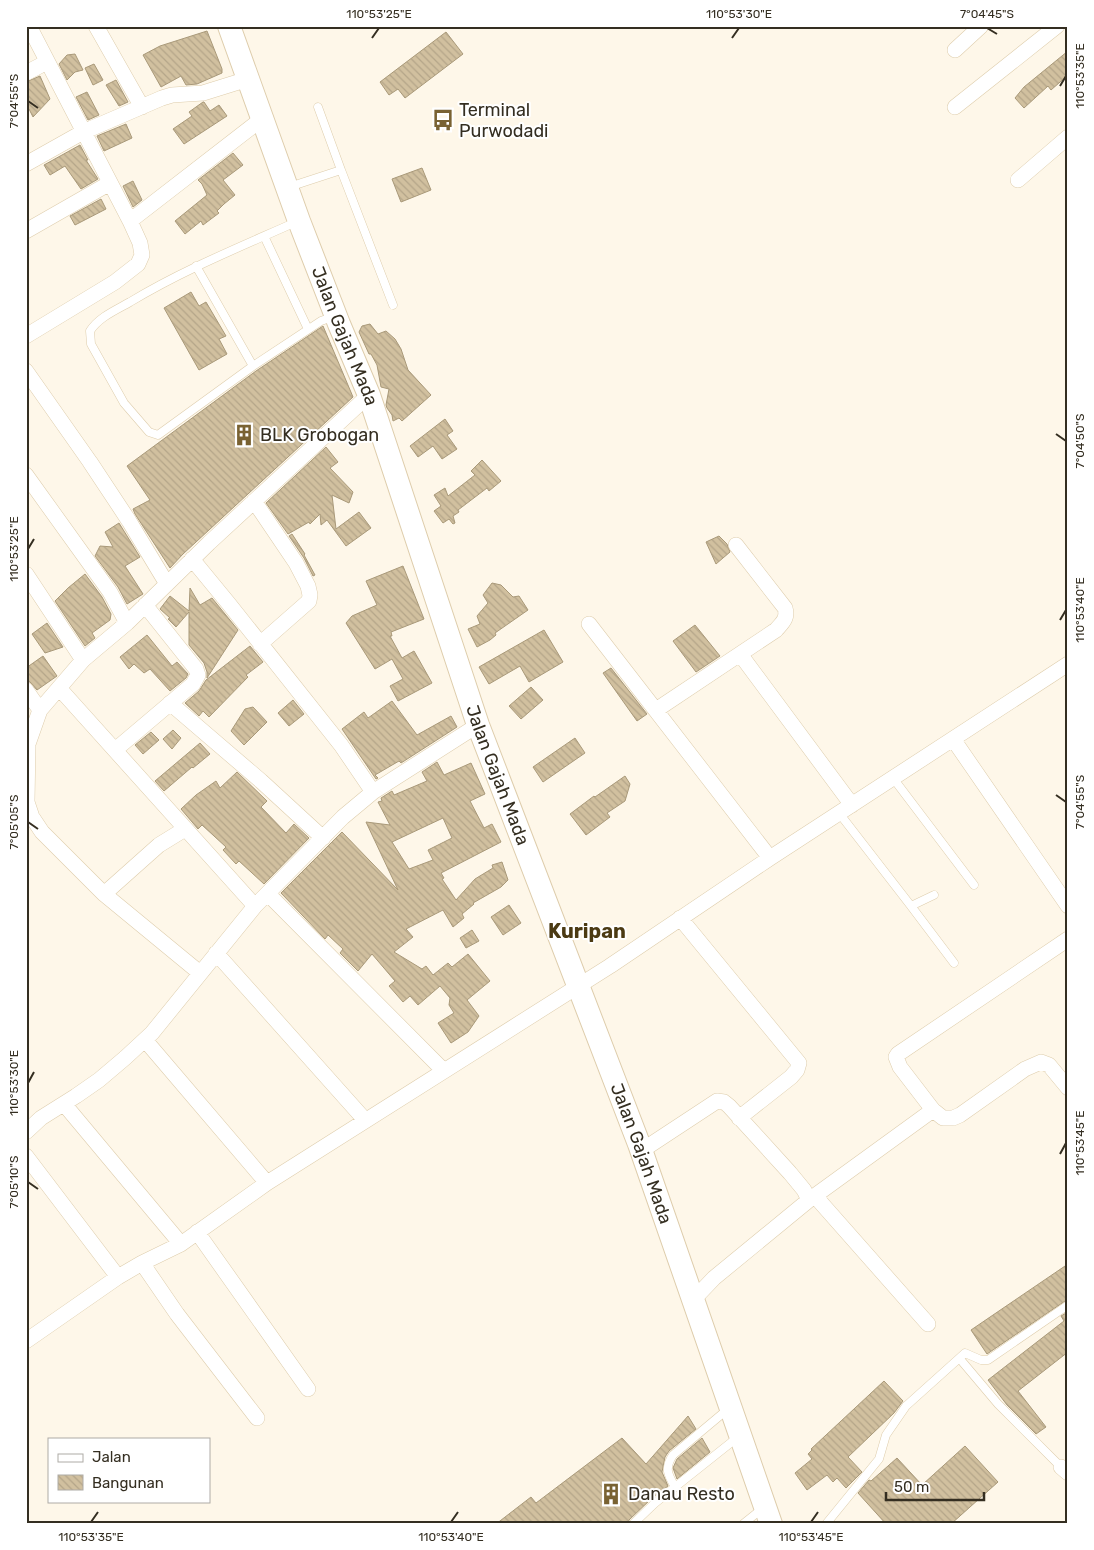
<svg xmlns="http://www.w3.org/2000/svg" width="1094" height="1550" viewBox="0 0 1094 1550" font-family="Rubik,sans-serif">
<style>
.building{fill:url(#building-back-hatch);stroke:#a99979;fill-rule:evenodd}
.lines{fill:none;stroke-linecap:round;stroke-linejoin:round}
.lane-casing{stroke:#decdac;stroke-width:9}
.street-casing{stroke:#decdac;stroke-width:16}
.primary-casing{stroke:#decdac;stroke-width:24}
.lane{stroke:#fff;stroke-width:8}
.street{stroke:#fff;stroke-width:15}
.primary{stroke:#fff;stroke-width:22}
.ticks{fill:none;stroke:#342e21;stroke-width:2}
.labels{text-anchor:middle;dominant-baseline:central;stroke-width:4;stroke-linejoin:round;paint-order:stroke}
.poi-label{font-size:18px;fill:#342e21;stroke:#fff;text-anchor:start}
.street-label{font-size:18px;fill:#342e21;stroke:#fff}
.quarter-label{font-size:20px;font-weight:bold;fill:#4b3a13;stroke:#fff}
.neatline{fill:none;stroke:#342e21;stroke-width:2}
.ticks-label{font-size:12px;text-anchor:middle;fill:#342e21}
</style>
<defs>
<pattern id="building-back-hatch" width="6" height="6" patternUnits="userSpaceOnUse" patternTransform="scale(1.25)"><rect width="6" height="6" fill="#d1c09f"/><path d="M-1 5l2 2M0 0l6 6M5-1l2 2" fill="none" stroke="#b4a589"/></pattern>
</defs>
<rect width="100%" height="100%" fill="#fef7e9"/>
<path class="building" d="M207 31 222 69V73L197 84 186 85 181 76 161 87 143 55 160 46Z
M446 32 463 54 405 98 398 89 389 95 380 82Z
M1068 51V75L1051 90 1048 86 1024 108 1015 98 1024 87Z
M75 54 83 70 75 72 67 80 59 64 67 55Z
M94 64 103 80 93 85 85 68Z
M40 76 50 99 33 117 29 109 26 111V82Z
M116 80 128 102 119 106 106 85Z
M87 92 99 115 88 120 76 97Z
M203 102H204L210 111 219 105 227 116 184 144 173 129 192 116 189 112Z
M126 124 132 138 104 151 97 136Z
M80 145 88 160H86L98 179 81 189 65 166 50 175 44 165Z
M233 153 243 165 223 180 235 195 224 204 217 211 219 213 203 225 201 221 185 234 175 221 207 195 202 184 198 180Z
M422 168 431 190 401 202 392 179Z
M133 181 142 200 133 207 123 186Z
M101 199 106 209 75 225 70 216Z
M191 292 199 306 206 302 226 336 219 339 227 354 199 370 164 308Z
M370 324 378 334 386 331 395 339 401 349 408 370 431 395 402 421 399 418 393 421 392 415 387 408 386 405 389 389 381 387 377 365 371 354H369L359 332 362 326Z
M323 326 353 397 183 554 170 568 135 514 133 509 150 500 127 466 256 371Z
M445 419 453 431 447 435 457 449 442 459 433 446 418 457 410 446Z
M326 447 338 462 330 468 353 492 349 503 332 495 336 529 359 512 371 528 346 546 327 520 321 525 320 514 310 524 309 522 288 534 266 503Z
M482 460 501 481 489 491 487 488 458 510 459 512 453 516 455 523 453 524 449 519 443 523 434 511 441 506 434 495 445 488 448 496 475 475 471 471Z
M119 523 140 557 125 566 143 594 127 604 118 587 95 556 100 546 113 547 105 532Z
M292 534 305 554 304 555 315 575 313 576 304 558 289 536Z
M719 536 727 544 730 552 716 564 706 542Z
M403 566 424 619 391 632 392 636H390L402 658 414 651 432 683 398 701 390 686 403 679 392 659 375 669 346 623 352 616 377 605 366 581Z
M85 574 102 597 111 614 110 620 92 633 95 638 85 646 55 601 68 588Z
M492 583 501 585 513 597 519 596 528 610 495 633 496 635 490 640 477 647 468 629 480 624 477 616 488 603 483 595Z
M190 588 200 605 212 598 238 630 207 678V672L204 663 189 645V612L176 627 168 619 170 618 160 609 170 596 189 611Z
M47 623 63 647 45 653 32 634Z
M695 625 720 656 696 672 673 641Z
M544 630 563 662 529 682 520 666 489 684 479 667Z
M147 635 172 666 177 662 188 674 186 678 170 691 150 669 144 673 134 664 129 669 120 657Z
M250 646 263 662 246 675 248 677 209 717 203 711 199 716 185 703 199 691 206 680Z
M43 656 57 676 37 690 30 682 26 681V668Z
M611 668 647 714 637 721 603 673Z
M531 687 543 700 521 719 509 706Z
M293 700 304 714 289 726 278 713Z
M392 701 417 735 451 716 457 727 401 763 399 761 375 775 378 778 376 779 342 729 364 712 368 718Z
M253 707 267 722 244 745 231 731 245 709Z
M173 730 181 738 172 749 163 739Z
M151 732 159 740 143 754 135 745Z
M575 738 585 753 543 782 533 767Z
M200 743 210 754 193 768 192 767 164 791 155 781Z
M437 762 444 775 471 763 485 794 470 801 484 828 492 824 501 842 441 873 444 878 442 879 456 900 475 879 493 868 492 865 502 862 508 880 501 887 473 903 474 904 462 914 464 918 453 927 443 910 406 929 413 937 394 952 422 969 426 966 433 975 448 963 452 967 468 954 490 981 467 1000 479 1016 468 1032 451 1043 438 1023 454 1013 449 1005 450 998 440 986 418 1005 410 996 403 1002 389 986 395 981 372 954 358 971 340 953 343 949 328 935 325 939 281 893 342 832 398 890 366 822 390 825 378 802 382 801 381 798 392 791 394 795 427 781 422 772ZM443 818 452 838 428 850 433 860 409 869 392 842Z
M237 772 267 801 261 807 286 833 294 824 309 838 264 884 239 861 236 864 223 850 226 847 202 825 198 829 181 809 196 795 216 781 220 788Z
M625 776 630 784 625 801 607 813 610 817 586 835 570 814 594 796 595 797Z
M509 905 521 923 503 935 491 917Z
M472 930 479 941 466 948 460 938Z
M1068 1264V1299L987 1354 971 1330Z
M1068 1312V1352L1018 1391 1046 1427 1036 1434 1007 1405 988 1380 1064 1321 1061 1316Z
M884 1381 903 1401 894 1413 848 1457 862 1472 846 1488 837 1478 833 1482 827 1475 807 1490 795 1473 812 1459 808 1454 812 1450 811 1449Z
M688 1416 696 1429 669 1451 665 1457 662 1472 668 1486 651 1499 629 1520 628 1524H496L531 1497 536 1503 622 1438 646 1464Z
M702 1438 710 1452 677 1479 673 1468 677 1459Z
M965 1446 998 1482 951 1524H886L858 1493 869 1480 871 1481 897 1458 922 1485Z"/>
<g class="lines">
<g class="lane-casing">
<path id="lane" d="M341 170 393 305
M289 187 341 170 318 107
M264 236 308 329
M196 266 253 366 321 321 335 316
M253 366 158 435 149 432 124 403 91 344 90 331C99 317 116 310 130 302 183 270 240 247 296 222
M893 778 974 885
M839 813 911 906 934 895
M911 906 954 963
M960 1359 998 1404 1061 1467
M675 1487C668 1475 664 1468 673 1455L728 1409
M633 1524 655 1503 738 1437
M743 1524 763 1508
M826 1524 879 1459 886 1435 906 1406 965 1353 981 1360H988L1068 1305"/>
</g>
<g class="street-casing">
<path id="street" d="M96 26 142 107
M955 50 981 26
M26 73 47 62
M955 107 1057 26
M26 164 83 132 162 98 172 95 203 93 248 79
M1018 180 1068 137
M130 221 263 118
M26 231 110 183
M26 336 115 282 138 264 142 255 140 243 130 221 29 26
M26 371 90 462 129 521 167 584
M26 475 110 592 127 623
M254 501 296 563 308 586 310 595 309 601 260 644
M192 559 229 604 341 745 373 792
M26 574 83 660
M589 624 770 858
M740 654 852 805
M59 688 255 906
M26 690 40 710
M170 703 261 781 323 838
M656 710 776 630C783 622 788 618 785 608L736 545
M953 739 1068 906
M115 750 193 684 198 675 196 669 145 605
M104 894 159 845 185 829
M268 894 443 1070
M680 918 799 1063 797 1070 791 1077 739 1118
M216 953 365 1120
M200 973 104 894 42 832 32 817 27 802 28 744 40 710 83 660 127 623 209 543 369 395
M145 1040 267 1183
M64 1104 181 1244
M933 1110 900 1067 896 1057 898 1054 1068 939
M26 1132 41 1118 76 1096 99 1080 125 1058 152 1033 255 906 343 817 373 792 478 725
M641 1151 717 1101 724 1102 729 1106 790 1173 804 1190 809 1200
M26 1156 118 1277
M815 1196 928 1324
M197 1232 308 1389
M142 1263 177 1314 257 1418
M694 1299 714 1278 809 1200 933 1110 943 1118H953L960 1115 1025 1069 1041 1062 1049 1065 1068 1088
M26 1341 118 1277 142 1263 181 1244 267 1183 610 966 770 858 1068 664
M1061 1467 1068 1473"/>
</g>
<g class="primary-casing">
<g id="primary">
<path id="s1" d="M229 26 299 221 339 324 369 395 478 725 639 1144 771 1524"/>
</g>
</g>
<use href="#lane" class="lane"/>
<use href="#street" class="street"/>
<use href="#primary" class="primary"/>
</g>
<path class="ticks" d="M987 28 997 34M372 38 379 28M732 38 739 28M1060 86 1066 76M28 101 38 108M1056 434 1066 441M28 549 34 539M1060 620 1066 610M1056 795 1066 802M28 822 38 829M28 1083 34 1072M1060 1154 1066 1143M28 1182 38 1189M91 1522 98 1512M451 1522 458 1512M811 1522 818 1512"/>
<defs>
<g id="bus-bare" transform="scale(1.725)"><path d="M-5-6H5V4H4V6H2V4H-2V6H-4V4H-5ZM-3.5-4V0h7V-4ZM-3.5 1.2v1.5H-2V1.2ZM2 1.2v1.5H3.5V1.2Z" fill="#796232" stroke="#fff" stroke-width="2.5" paint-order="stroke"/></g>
<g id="building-bare" transform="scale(1.725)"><path d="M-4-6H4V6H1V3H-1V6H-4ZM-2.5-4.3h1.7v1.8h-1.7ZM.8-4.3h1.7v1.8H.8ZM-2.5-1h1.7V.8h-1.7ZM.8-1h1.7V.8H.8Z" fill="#796232" stroke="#fff" stroke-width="2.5" paint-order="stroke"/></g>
</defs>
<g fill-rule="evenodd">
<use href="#bus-bare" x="443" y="120"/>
<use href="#building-bare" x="244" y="435"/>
<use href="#building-bare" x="611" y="1494"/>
</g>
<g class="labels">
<g class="poi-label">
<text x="459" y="110">Terminal<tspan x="459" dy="21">Purwodadi</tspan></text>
<text x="260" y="435">BLK Grobogan</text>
<text x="628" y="1494">Danau Resto</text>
</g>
<g class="street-label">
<text stroke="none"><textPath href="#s1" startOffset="331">Jalan Gajah Mada</textPath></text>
<text stroke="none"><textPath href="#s1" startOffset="796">Jalan Gajah Mada</textPath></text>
<text stroke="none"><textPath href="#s1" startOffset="1201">Jalan Gajah Mada</textPath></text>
</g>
<g class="quarter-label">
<text x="587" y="931">Kuripan</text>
</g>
</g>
<rect width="1094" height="1550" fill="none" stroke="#ffffff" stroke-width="55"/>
<rect x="48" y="1438" width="162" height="65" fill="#ffffff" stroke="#aeaba6"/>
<rect x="58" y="1454" width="25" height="8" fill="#ffffff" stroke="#aeaba6"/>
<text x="92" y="1462" font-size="15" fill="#342e21">Jalan</text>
<rect x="58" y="1475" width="25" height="15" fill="url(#building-back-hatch)" stroke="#aeaba6"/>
<text x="92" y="1488" font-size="15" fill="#342e21">Bangunan</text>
<path d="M886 1492v8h98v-8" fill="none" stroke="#342e21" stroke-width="2.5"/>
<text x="894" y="1492" font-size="15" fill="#342e21" stroke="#ffffff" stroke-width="4" paint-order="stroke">50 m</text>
<rect x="28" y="28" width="1038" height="1494" class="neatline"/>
<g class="ticks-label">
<text x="379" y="18">110°53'25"E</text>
<text x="739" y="18">110°53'30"E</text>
<text x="987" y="18">7°04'45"S</text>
<text transform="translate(1080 76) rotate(-90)" y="4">110°53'35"E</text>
<text transform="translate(14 101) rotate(-90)" y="4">7°04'55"S</text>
<text transform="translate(1080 441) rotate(-90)" y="4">7°04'50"S</text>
<text transform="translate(14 549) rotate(-90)" y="4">110°53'25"E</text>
<text transform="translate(1080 610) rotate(-90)" y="4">110°53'40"E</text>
<text transform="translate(1080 802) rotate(-90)" y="4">7°04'55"S</text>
<text transform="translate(14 822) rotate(-90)" y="4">7°05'05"S</text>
<text transform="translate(14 1083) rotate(-90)" y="4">110°53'30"E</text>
<text transform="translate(1080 1143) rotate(-90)" y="4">110°53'45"E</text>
<text transform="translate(14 1182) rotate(-90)" y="4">7°05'10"S</text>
<text x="91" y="1541">110°53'35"E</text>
<text x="451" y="1541">110°53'40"E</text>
<text x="811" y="1541">110°53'45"E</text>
</g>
</svg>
